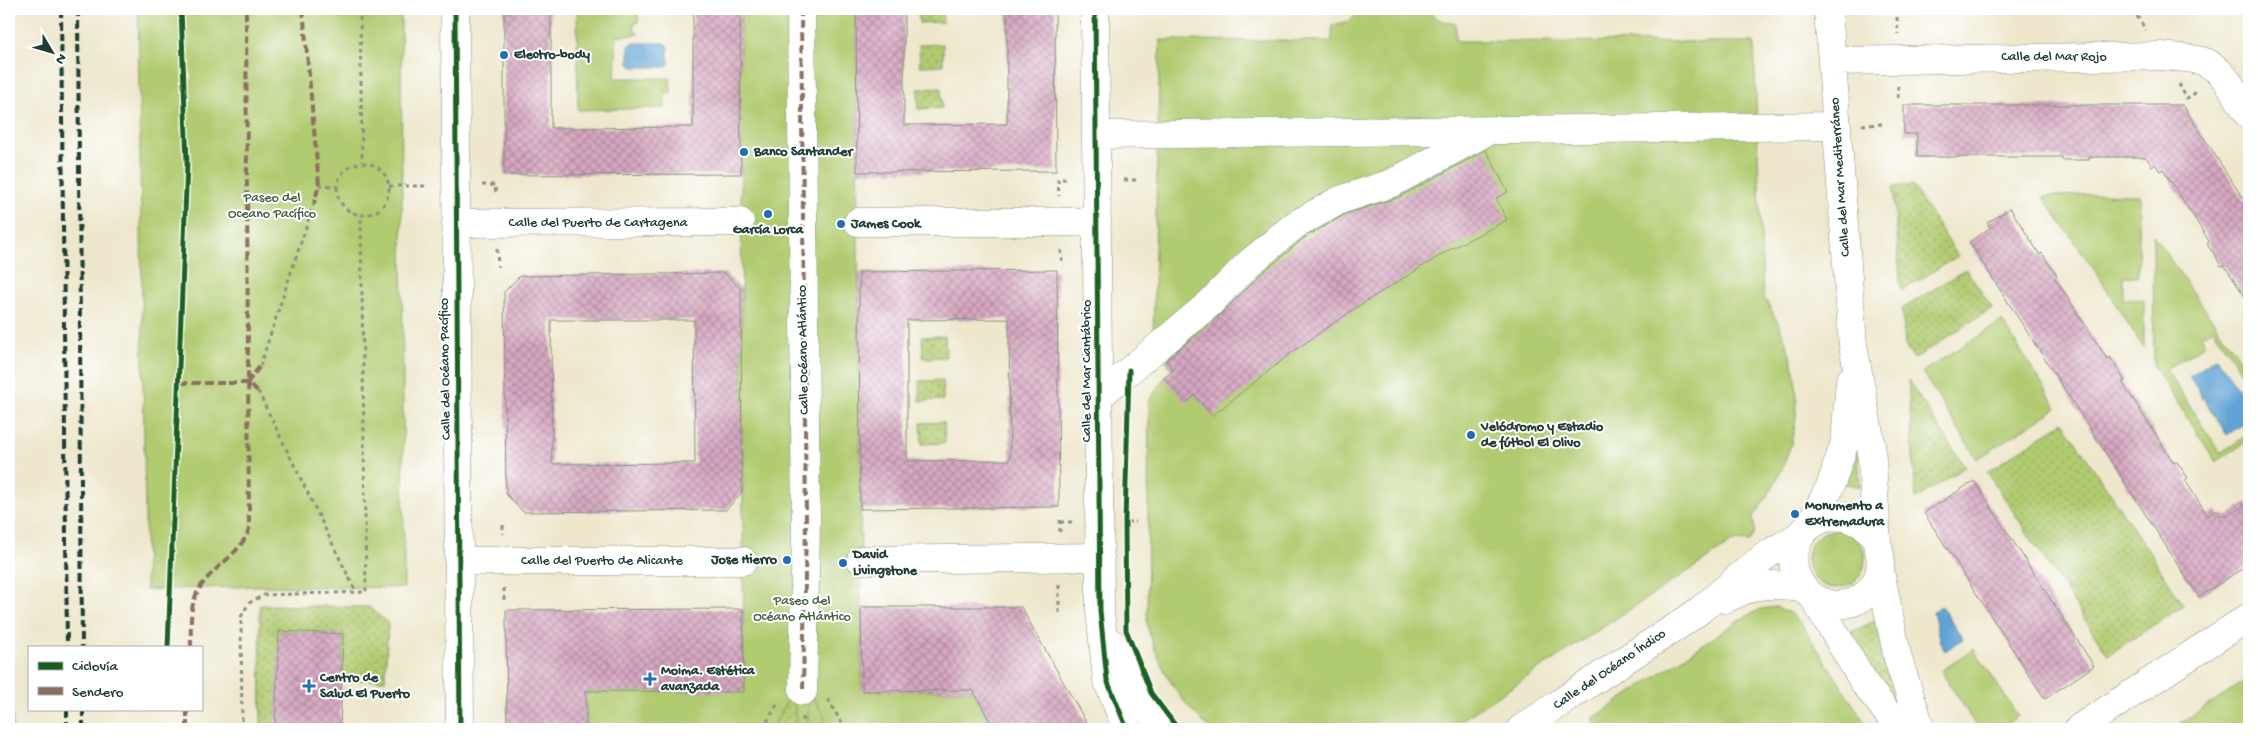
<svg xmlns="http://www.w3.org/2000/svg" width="2258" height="738" viewBox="0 0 2258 738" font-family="'Gochi Hand',sans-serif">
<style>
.green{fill:#b1cb70;stroke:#688452}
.garden{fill:url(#garden-dots);stroke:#688452}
.water{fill:#60a3d4;stroke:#407084}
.building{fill:url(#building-cross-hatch);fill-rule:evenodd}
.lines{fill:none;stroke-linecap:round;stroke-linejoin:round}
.minor-casing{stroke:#869280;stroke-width:29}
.path{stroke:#869280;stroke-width:3;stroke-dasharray:4 4;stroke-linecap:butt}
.minor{stroke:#fff;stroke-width:28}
.rail{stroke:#1f3d34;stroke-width:4;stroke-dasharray:8 4;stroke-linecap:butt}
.quiet{stroke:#8d6e63;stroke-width:4;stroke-dasharray:8 4;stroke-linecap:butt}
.cycleway-casing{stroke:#fff;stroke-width:8}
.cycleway{stroke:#1b5e20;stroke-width:5}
.poi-dot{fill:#1f6fb2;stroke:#fff;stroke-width:2}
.labels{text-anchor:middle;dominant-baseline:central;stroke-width:4;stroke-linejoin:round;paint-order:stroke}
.poi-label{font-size:14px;font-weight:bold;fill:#1f3d34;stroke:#fff;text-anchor:start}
.street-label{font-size:14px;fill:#1f3d34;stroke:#fff}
.park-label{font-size:14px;fill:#446043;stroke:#fff}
</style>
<defs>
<pattern id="garden-dots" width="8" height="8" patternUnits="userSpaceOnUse" patternTransform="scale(1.25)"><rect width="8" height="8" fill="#b1cb70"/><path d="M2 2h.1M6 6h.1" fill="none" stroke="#8fa65d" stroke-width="1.8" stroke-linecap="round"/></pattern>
<pattern id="building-cross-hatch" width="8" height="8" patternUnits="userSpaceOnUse" patternTransform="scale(1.25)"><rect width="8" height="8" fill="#d7a7c1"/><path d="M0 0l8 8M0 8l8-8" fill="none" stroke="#ae899e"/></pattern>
</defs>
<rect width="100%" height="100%" fill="#fff"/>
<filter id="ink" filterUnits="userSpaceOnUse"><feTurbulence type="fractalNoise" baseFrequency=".02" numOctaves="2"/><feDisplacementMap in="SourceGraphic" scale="10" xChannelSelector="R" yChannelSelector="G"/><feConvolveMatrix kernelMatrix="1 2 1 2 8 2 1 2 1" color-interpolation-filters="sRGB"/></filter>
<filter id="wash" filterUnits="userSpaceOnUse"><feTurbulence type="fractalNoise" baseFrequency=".0096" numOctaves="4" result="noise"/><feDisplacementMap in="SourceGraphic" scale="20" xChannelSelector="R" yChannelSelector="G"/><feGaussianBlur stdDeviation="1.12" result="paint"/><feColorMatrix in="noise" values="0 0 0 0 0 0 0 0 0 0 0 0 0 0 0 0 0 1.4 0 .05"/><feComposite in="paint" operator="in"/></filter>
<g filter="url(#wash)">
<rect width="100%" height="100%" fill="#eee7cc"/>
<path class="green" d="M138 9H401L404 588 258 586 146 590Z
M577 9H638V23H634V31H637L638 35 617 36 615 78H670L671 93H665V108L578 110Z
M740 9H856L862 691 973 690 994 729H586V691H744Z
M1364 9H1424L1440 20 1456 24V41L1754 42 1763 296C1811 373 1808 444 1753 517L1755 533 1748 542 1734 541 1448 729H1211C1178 701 1158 666 1147 625L1149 401 1164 378 1173 370 1150 339 1153 336 1160 40 1332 41V25L1349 21Z
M2097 194 2140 195 2138 277 2123 276V299L2144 300V349L2096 272 2043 197Z
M2153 235 2249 372V384L2213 329 2201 336 2206 344 2166 369 2220 453 2249 434V440L2216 462 2154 367Z
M2002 321 2057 408 1977 459 1922 372Z
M1807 559a29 29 0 1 1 58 0a29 29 0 1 1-58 0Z
M1776 607 1790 613 1802 625 1869 729H1598L1592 719 1743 618 1761 609Z
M9 649 13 729H9Z
M1974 649 2018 716 1997 729H1978L1941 671Z
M2249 678V729H2181L2178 725Z"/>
<path class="garden" d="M918 9H942L943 22 919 23Z
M943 44V65L920 66 919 45Z
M941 88 942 108 918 109V89Z
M1912 185 1958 256 1901 291 1893 187Z
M1966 269 1992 308 1914 359 1905 345 1902 309Z
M945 336 946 357 923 358 922 337Z
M943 380V400L920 401 919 381Z
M1908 380 1965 467 1916 499Z
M944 422 945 443 922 444 921 423Z
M2063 422 2184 605 2108 655 1987 472Z
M1854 451H1858L1860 487 1842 483Z
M260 605 369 607 388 623 385 680H342L343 634 280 631 275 729H261Z
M1882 618 1907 719 1844 635Z
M792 692 794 693 796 729H772Z
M811 693 831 729H808V694Z"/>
<path class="water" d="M632 43H665L668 47 669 64 665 67H632L629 64V47Z
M2217 357 2249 406V420L2227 435 2189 376Z
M1941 606 1963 639 1945 651 1940 643 1933 612Z"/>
<g id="blocks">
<path class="building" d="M504 9H551V128L693 127V9H740L741 174 504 175Z
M856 9H904V125L1007 124V9H1055L1056 171 857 172Z
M1904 105H2183L2249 208V303L2224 265 2221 266 2216 257 2207 243 2209 241 2163 169 2160 171 2155 164 2152 166 2146 157H2089V160H2062V157H1917V134H1904Z
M1486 150 1508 192 1496 198 1507 220 1449 250 1360 305 1295 350 1212 416 1195 395 1186 403 1164 378 1173 370 1166 360 1219 316 1259 276 1304 238 1346 214 1399 197Z
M2010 208 2040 255 2042 253 2057 276 2055 278 2107 359 2110 357 2125 381 2122 382 2174 463 2177 462 2188 478 2185 480 2208 516 2216 510 2221 516 2224 514 2226 517 2249 502V564L2199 597 1969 242 1991 227 1987 223Z
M1057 270 1059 507 860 509 859 272ZM1009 319 1010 460 907 461V320Z
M724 273 741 289 742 492 726 510 523 512 506 494 504 292 520 276ZM551 320H694L695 463 552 464Z
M1974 481 2094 666 2045 699 1924 513Z
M861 607H1021L1090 729H994L973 690 862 691Z
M743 609 744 692 586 691V729H507L506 610Z
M279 631 343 634 340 729H275Z"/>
</g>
</g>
<g filter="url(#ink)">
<use href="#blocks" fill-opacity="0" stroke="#869280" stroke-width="1"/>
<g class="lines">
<g class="minor-casing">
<path id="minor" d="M455 9 460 729
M801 9 806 522 803 691
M1095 9 1100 611 1107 680 1127 729
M1828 9 1853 345 1871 444 1877 541
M1832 61 2163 56C2176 58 2193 57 2205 62 2226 71 2237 98 2249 115
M1096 135 1837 126
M858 222H1097
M456 223 740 222
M1099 396 1209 304 1248 264 1295 225 1340 200 1392 183 1486 132
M1809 526 1830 487 1845 442 1850 381
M861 560 1100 557
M460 561H743
M1880 571 1898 659 1921 729
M1814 598 1865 684 1900 729
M1725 599C1759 583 1765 583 1802 587
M1112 643 1124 673 1161 729
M1521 729C1560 703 1600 676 1640 650 1660 637 1681 625 1700 610 1723 592 1743 572 1767 555 1778 547 1792 542 1802 533 1808 528 1813 523 1820 520 1841 511 1869 521 1877 543 1882 556 1882 571 1875 583 1845 633 1768 588 1802 534
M2078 729 2249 617"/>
</g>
<path class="path" d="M360 9 362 162
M2137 16 2146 30
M1897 17 1898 34
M2179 84 2187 99 2199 90
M1898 86V100
M1862 125 1884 124
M337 189a26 26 0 1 1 52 0a26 26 0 1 1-52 0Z
M1058 179 1059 196
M1062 179H1070
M1124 180H1136
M319 185 336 186
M482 185H495L496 195
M389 186H429
M497 249 498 267
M1061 250 1062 261
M260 366 314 203
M258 391 356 592
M1060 522H1073
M1127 522H1136
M503 525V534
M1060 532V519
M504 588V601
M1059 613V583
M828 699 845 729
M242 729 241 617 249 603 264 595 366 592 361 216
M763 729 779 701
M803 729V717"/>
<use href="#minor" class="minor"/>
<path class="rail" d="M61 9 67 647
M78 9 82 647
M83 709V729
M67 729V709"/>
<path class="quiet" d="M303 9 319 185 314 203
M801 9 806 522 803 691
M180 383H247L258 391
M247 383 260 366
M191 647C191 630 189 608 197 593 209 568 239 557 249 530L246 9
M187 729V709"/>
<g class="cycleway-casing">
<path id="cycleway" d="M455 9 460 729
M1095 9 1100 611 1107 680 1127 729
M1129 370 1125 522 1126 630 1151 693 1178 729
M168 647 187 163 181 9"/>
</g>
<use href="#cycleway" class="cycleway"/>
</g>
</g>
<g class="poi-dot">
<circle cx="504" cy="55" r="5"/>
<circle cx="744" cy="152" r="5"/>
<circle cx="768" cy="214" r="5"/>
<circle cx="841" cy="224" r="5"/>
<circle cx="1471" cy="435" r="5"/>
<circle cx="1795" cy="514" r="5"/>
<circle cx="787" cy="560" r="5"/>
<circle cx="843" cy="563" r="5"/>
<path d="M647.5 671.5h5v5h5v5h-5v5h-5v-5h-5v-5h5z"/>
<path d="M306.5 678.5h5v5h5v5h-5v5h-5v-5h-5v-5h5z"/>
</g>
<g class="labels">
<g class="poi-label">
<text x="514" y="55">Electro-body</text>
<text x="754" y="152">Banco Santander</text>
<text x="851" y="224">James Cook</text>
<text x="768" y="230" text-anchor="middle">García Lorca</text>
<text x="1481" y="427">Velódromo y Estadio<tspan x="1481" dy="16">de fútbol El Olivo</tspan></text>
<text x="1805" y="506">Monumento a<tspan x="1805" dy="16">Extremadura</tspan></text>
<text x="853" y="555">David<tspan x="853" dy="16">Livingstone</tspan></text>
<text x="777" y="560" text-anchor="end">Jose Hierro</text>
<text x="661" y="671">Moima. Estética<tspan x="661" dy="16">avanzada</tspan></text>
<text x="320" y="678">Centro de<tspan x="320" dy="16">Salud El Puerto</tspan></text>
</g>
<g class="street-label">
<text x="2054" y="57">Calle del Mar Rojo</text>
<text transform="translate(1841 177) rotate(-94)">Calle del Mar Mediterráneo</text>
<text x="598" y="223">Calle del Puerto de Cartagena</text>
<text transform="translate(804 350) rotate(-91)">Calle Océano Atlántico</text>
<text transform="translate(446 369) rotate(-91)">Calle del Océano Pacífico</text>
<text transform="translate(1087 371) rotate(-90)">Calle del Mar Cantábrico</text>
<text x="602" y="561">Calle del Puerto de Alicante</text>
<text transform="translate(1610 670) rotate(-34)">Calle del Océano Índico</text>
</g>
<g class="park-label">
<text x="272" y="198">Paseo del<tspan x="272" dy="16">Oceano Pacífico</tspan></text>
<text x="802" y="601">Paseo del<tspan x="802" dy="16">Océano Atlántico</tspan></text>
</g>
</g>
<rect width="2258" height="738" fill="none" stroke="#fff" stroke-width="30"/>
<rect x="28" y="646" width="175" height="65" fill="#ffffff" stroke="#a5b1ae"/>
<rect x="38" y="662" width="25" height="8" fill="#1b5e20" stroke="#a5b1ae"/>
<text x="72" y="670" font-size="15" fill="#1f3d34">Ciclovía</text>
<rect x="38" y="687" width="25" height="8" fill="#8d6e63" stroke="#a5b1ae"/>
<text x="72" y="696" font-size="15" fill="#1f3d34">Sendero</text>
<g transform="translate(52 52) rotate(128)" stroke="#ffffff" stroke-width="4" paint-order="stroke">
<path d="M0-4L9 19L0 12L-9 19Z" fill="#1f3d34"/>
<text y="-8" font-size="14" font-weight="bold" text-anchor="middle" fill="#1f3d34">N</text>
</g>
</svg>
